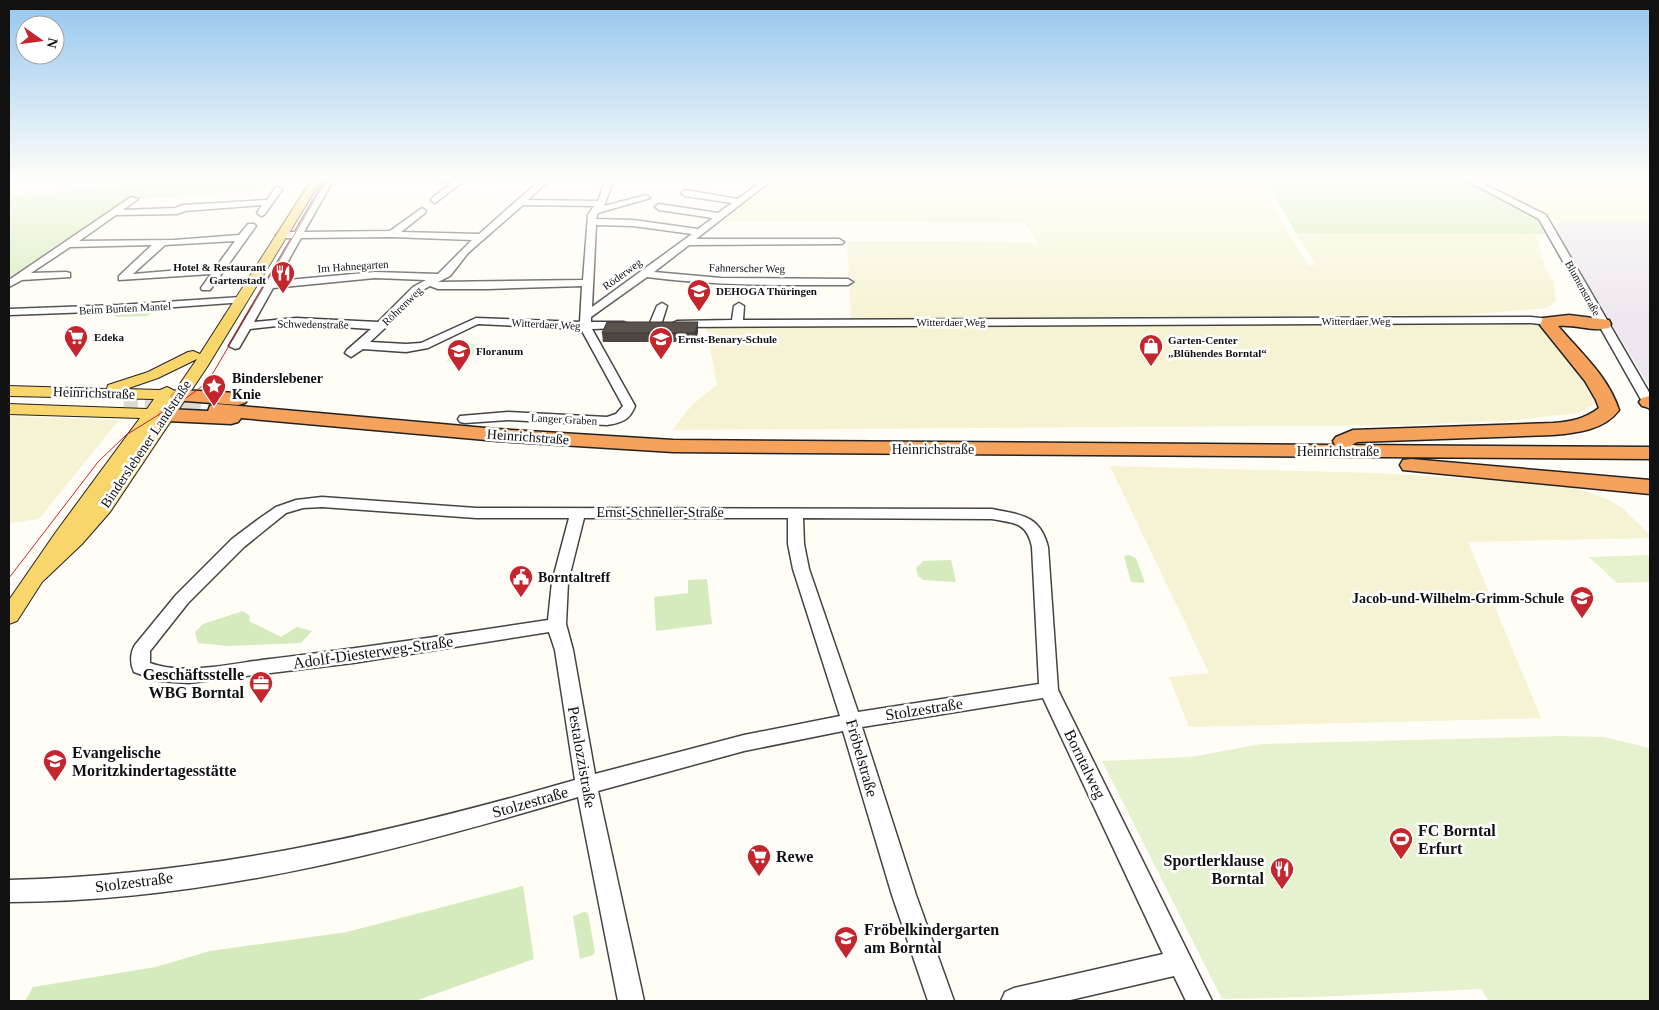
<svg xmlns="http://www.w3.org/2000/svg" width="1659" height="1010" viewBox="0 0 1659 1010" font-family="'Times New Roman',serif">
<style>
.industrial{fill:#eee6ef}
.farmland{fill:#f6f3d4}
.green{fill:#d5ebbd}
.pitch{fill:#e6f2cf}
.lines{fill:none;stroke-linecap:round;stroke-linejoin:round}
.major-tunnel-far1{stroke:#dbdad3;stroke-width:14;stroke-dasharray:14 7;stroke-linecap:butt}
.major-tunnel{stroke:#dbdad3;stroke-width:18;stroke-dasharray:18 9;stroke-linecap:butt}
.minor-casing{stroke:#444;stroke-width:3}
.major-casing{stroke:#222;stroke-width:2}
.highway-casing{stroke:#222;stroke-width:3}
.minor{fill:#fff;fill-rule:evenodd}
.major{fill:#f9d66b;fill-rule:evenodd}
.highway{fill:#f5a25d;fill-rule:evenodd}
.tram{stroke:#c4262e;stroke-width:1}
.wall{fill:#4d4742}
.shaded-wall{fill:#3f3936}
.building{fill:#5a524d;stroke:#3f3936}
.labels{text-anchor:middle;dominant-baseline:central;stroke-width:5;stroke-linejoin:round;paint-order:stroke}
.far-street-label{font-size:11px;fill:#111;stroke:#fff}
.far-poi-label{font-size:11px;font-weight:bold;fill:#111;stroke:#fff;text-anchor:start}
.poi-label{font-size:14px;font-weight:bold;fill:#111;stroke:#fff;text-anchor:start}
.street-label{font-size:14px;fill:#111;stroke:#fff}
.near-street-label{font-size:16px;fill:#111;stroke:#fff}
.near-poi-label{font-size:16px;font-weight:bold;fill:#111;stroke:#fff;text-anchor:start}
</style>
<rect width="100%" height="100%" fill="#fffdf5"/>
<path class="industrial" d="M1560 222H1650V388L1556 230Z"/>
<path class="farmland" d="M775 179H1256L1308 265H1316L1296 233H1535L1545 266 1554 282 1556 301 1547 308 1463 315 1094 317H1085L1080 319 851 320 847 241 1029 242 1039 245 1025 223 724 221Z
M1476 179H1650V222H1560Z
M1526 322 1544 327 1602 400 1578 413 1505 421 1406 425 672 430 693 404 717 385 706 327 1329 323 1351 327 1360 323Z
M9 416 119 420 39 519 9 523Z
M1110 466 1378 473 1564 485 1591 493 1611 501 1622 508 1650 535V538L1468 542 1541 718 1189 727 1169 677 1209 673Z"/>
<path class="green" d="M162 179H272L262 190 128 200 9 281V196L155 184Z
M1265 179H1465L1539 219 1547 234 1296 233Z
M157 309 147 316 114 317 123 310Z
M1129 555 1136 558 1145 583 1131 582 1124 556Z
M951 560 956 582 923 580 918 576 916 568 923 561Z
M707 579 712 624 656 631 654 597 688 593V580Z
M243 611 250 616 249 621 281 637 297 627 312 631 301 643 228 646 198 643 195 632 203 624Z
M523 886 534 959 415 1001H25L33 987 156 967 210 951 347 932Z
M584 912 588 913 595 952 593 955 580 959 573 916Z"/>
<path class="pitch" d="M462 343 482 345 467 362 446 361Z
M1650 555V582L1617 583 1589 557Z
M1562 736 1604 737 1650 748V1001H1489L1481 989 1316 997 1222 999 1102 761 1191 757 1261 744Z"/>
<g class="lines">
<path class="major-tunnel-far1" d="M124 400 202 405"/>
<path class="major-tunnel" d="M181 404 222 406"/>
<g class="minor-casing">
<path id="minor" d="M326 179H334L304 232 390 231 422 208 426 211 425 213 401 232 479 234 539 181 546 183 528 200 598 201 606 179H614L604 206 646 195 650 198 598 213 596 219 633 220 698 229 713 218 659 210 655 207 659 204 718 213 732 203 685 196 681 193 685 190 738 199 764 179H773L696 239H839L844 242 842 244 689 245 654 272 721 278 848 279 853 282 848 285C781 285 714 286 647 277L591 317V322H624L630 325 624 328 592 329 635 406C630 420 621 423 607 425L508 420 465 423 460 422 458 419 460 416 508 412 607 417 616 414 623 406 581 329 478 324 428 348 406 352 363 349 351 357 345 353 347 350 371 329 296 324 250 329 239 348 235 349 229 346 292 238H281L276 235 281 232H295ZM523 205 594 206 588 215 583 280 438 282 450 276 468 253ZM596 225 633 226 692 234 592 307ZM392 237 472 240 438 274 375 272 277 281 301 238ZM375 278 426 280 413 287 378 322 296 318 254 322 273 288ZM430 286 438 289H488L582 286 580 322 476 318 421 343 406 344 370 342 397 317 421 291Z
M427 179H464L465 180 435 203 431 200 432 198 453 182 431 181Z
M1464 179H1474L1546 215 1650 394V409L1644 405 1539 219Z
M278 187 282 190 264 215 261 216 257 213 262 205 185 211 177 214 116 215 79 241 174 240 239 235 248 224H254L256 226 210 290H202L201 288 211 274 119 280V276L152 245 70 247 31 273 66 272 70 273V277L22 280 9 287V280L131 197 138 199 123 210 175 208 183 205 267 200 275 188ZM235 241 216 267 133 274 165 245Z
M241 297 245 298 246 300 245 302 119 311 9 315V309L119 305Z
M662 303 667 306 661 325 659 327H651L649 325 657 306Z
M739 303 744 306 743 320 1531 317 1549 319 1555 322 1549 325 1531 323 677 327 671 324 677 321 732 320 734 306Z
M322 497 476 508 992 509C1021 515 1040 515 1048 547L1058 690 1212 1001H1186L1174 976 1066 1001H1001L1005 992 1014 988 1163 954 1043 698 862 727 916 895 954 1001H928L892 895 843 731 744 751 598 791 644 1001H618L578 797C394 852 203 902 9 902V880C206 875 387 834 575 780L555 650 549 632 353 663 189 683 159 681 134 672C130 664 130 653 135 645L176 595 232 539 260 518 276 507 296 500ZM322 507 476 518H569L552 582 548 620C456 634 363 648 270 659 234 663 184 676 150 663V651L188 603 244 547 286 513 303 508ZM584 518H788V544L793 569 840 716 744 735 595 774 573 650 566 624 568 582ZM803 518 992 519C1014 523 1027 522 1032 547L1039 684 858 712 809 569 804 544Z"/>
</g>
<g class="major-casing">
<path id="major" d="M312 179H322L207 367 110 512 82 544 42 582 17 621 9 624V600L56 532 140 418 9 414V404L147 409 154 399 9 396V386L107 389 108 385 148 372 188 352 193 351 200 354ZM197 359 175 391 167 387 160 390 126 389 158 378ZM126 461 96 504 94 507Z"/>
</g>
<g class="highway-casing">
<path id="highway" d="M1569 315 1609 320 1611 324 1609 328C1593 332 1575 324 1558 326 1580 352 1608 376 1619 410 1605 430 1576 433 1553 435L1357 442 1352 445 1650 447V459L673 452 497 441 241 418 238 422 231 424 167 421 160 419 157 415 160 411 167 409 208 411 210 406 217 404 497 429 673 440 1335 445 1333 441 1336 437 1353 430 1553 423C1570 422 1585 419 1599 408L1596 400 1585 381 1540 325 1543 318Z
M180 390 238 393 245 395 248 399 245 403 238 405 173 400 170 396 173 392Z
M1650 396V408L1642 406 1639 402 1642 398Z
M1411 459 1650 480V494L1403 470 1400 465 1403 460Z"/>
</g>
<use href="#minor" class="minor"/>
<use href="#major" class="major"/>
<use href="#highway" class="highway"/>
<path class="tram" d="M9 578 98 462 126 435 189 396 201 387 213 373 327 179"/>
</g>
<path class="wall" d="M698 331 696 342H603L602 333Z"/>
<path class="shaded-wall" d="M698 322V331L696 342 695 333Z"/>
<path class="building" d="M607 322H698L695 333H602Z"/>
<linearGradient id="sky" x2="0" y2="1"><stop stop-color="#95c6ee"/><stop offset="0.56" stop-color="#fffefa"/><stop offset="1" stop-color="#fffefa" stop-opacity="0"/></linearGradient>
<rect width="1659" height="320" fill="url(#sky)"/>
<defs>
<g id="restaurant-pin" transform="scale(1.25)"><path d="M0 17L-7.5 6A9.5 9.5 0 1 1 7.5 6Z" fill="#c4262e" stroke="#fff"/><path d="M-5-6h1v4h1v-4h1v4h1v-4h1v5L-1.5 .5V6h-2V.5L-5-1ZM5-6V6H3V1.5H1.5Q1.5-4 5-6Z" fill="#fff"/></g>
<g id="school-pin" transform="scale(1.25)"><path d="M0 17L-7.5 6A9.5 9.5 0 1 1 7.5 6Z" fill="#c4262e" stroke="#fff"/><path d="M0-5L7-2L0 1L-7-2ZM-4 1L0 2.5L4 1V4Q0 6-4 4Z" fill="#fff"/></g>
<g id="supermarket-pin" transform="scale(1.25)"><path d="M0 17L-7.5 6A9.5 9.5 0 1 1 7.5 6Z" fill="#c4262e" stroke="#fff"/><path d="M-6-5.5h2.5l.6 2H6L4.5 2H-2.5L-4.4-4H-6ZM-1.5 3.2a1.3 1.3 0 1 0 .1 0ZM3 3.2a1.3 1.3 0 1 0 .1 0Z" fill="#fff"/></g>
<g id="shop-pin" transform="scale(1.25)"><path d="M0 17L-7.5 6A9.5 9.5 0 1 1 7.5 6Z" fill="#c4262e" stroke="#fff"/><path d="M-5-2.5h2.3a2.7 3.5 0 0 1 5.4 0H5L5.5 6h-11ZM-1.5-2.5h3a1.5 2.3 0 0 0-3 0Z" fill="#fff"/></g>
<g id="sight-pin" transform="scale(1.25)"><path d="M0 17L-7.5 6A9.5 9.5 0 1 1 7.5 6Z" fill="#c4262e" stroke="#fff"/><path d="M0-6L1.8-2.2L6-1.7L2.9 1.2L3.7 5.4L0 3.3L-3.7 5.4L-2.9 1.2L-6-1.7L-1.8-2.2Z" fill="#fff"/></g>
<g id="civic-pin" transform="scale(1.25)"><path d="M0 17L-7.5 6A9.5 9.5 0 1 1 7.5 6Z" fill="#c4262e" stroke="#fff"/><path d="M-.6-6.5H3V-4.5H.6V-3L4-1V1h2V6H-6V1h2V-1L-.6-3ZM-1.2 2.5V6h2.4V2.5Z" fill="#fff"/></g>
<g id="office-pin" transform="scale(1.25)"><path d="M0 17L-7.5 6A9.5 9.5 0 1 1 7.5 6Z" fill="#c4262e" stroke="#fff"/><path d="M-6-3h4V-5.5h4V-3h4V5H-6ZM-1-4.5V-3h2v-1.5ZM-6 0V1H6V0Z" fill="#fff"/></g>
<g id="stadium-pin" transform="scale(1.25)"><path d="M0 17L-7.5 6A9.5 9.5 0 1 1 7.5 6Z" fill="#c4262e" stroke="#fff"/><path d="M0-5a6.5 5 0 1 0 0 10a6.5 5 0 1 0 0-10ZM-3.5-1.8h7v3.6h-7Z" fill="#fff"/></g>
</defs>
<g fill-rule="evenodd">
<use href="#restaurant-pin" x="283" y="273"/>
<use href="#school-pin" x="699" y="291"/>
<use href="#supermarket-pin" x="76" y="337"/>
<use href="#school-pin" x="661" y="339"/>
<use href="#shop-pin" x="1151" y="346"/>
<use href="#school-pin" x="459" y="351"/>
<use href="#sight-pin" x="214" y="386"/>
<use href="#civic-pin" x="521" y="577"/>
<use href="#school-pin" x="1582" y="598"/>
<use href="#office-pin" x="261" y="683"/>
<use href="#school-pin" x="55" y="761"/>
<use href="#stadium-pin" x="1401" y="839"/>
<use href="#supermarket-pin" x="759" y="856"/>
<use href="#restaurant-pin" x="1282" y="869"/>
<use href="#school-pin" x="846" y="938"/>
</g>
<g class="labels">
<g class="far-street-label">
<text transform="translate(353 266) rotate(-4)">Im Hahnegarten</text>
<text transform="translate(747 268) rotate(1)">Fahnerscher Weg</text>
<text transform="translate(622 274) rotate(-36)">Röderweg</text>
<text transform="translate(1583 288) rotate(61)">Blumenstraße</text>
<text transform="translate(402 306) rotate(-44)">Röhrenweg</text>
<text transform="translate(125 308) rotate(-3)">Beim Bunten Mantel</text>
<text x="1356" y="321">Witterdaer Weg</text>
<text x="951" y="322">Witterdaer Weg</text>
<text transform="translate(313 324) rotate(1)">Schwedenstraße</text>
<text transform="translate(546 324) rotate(3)">Witterdaer Weg</text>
<text transform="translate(564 419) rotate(3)">Langer Graben</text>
</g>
<g class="far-poi-label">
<text x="266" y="267" text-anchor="end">Hotel &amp; Restaurant<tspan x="266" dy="13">Gartenstadt</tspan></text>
<text x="716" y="291">DEHOGA Thüringen</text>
<text x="94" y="337">Edeka</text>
<text x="678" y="339">Ernst-Benary-Schule</text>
<text x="1168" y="340">Garten-Center<tspan x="1168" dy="13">„Blühendes Borntal“</tspan></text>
<text x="476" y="351">Floranum</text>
</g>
<g class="poi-label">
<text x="232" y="378">Binderslebener<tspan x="232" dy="16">Knie</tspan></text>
<text x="538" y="577">Borntaltreff</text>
<text x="1564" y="598" text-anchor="end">Jacob-und-Wilhelm-Grimm-Schule</text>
</g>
<g class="street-label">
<text transform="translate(94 393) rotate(2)">Heinrichstraße</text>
<text transform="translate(528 437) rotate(4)">Heinrichstraße</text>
<text transform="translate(146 444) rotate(-56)">Binderslebener Landstraße</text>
<text x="933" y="449">Heinrichstraße</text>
<text x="1338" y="451">Heinrichstraße</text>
<text x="660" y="512">Ernst-Schneller-Straße</text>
</g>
<g class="near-street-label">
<text transform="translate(373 652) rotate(-8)">Adolf-Diesterweg-Straße</text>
<text transform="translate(924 709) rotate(-9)">Stolzestraße</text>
<text transform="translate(582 757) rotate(80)">Pestalozzistraße</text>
<text transform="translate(862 758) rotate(74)">Fröbelstraße</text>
<text transform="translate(1085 764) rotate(64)">Borntalweg</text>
<text transform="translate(530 802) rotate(-16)">Stolzestraße</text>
<text transform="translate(134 882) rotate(-7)">Stolzestraße</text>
</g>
<g class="near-poi-label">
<text x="244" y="674" text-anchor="end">Geschäftsstelle<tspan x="244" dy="18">WBG Borntal</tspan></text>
<text x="72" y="752">Evangelische<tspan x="72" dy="18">Moritzkindertagesstätte</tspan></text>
<text x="1418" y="830">FC Borntal<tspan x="1418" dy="18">Erfurt</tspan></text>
<text x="776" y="856">Rewe</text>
<text x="1264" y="860" text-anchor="end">Sportlerklause<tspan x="1264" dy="18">Borntal</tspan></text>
<text x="864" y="929">Fröbelkindergarten<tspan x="864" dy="18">am Borntal</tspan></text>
</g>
</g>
<rect width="1659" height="1010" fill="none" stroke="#111111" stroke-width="20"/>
<g transform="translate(40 40) rotate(104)"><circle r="24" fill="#ffffff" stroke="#a0a0a0"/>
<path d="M0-4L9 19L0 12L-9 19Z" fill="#c4262e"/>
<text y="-8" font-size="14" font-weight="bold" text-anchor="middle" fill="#111111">N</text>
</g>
</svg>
